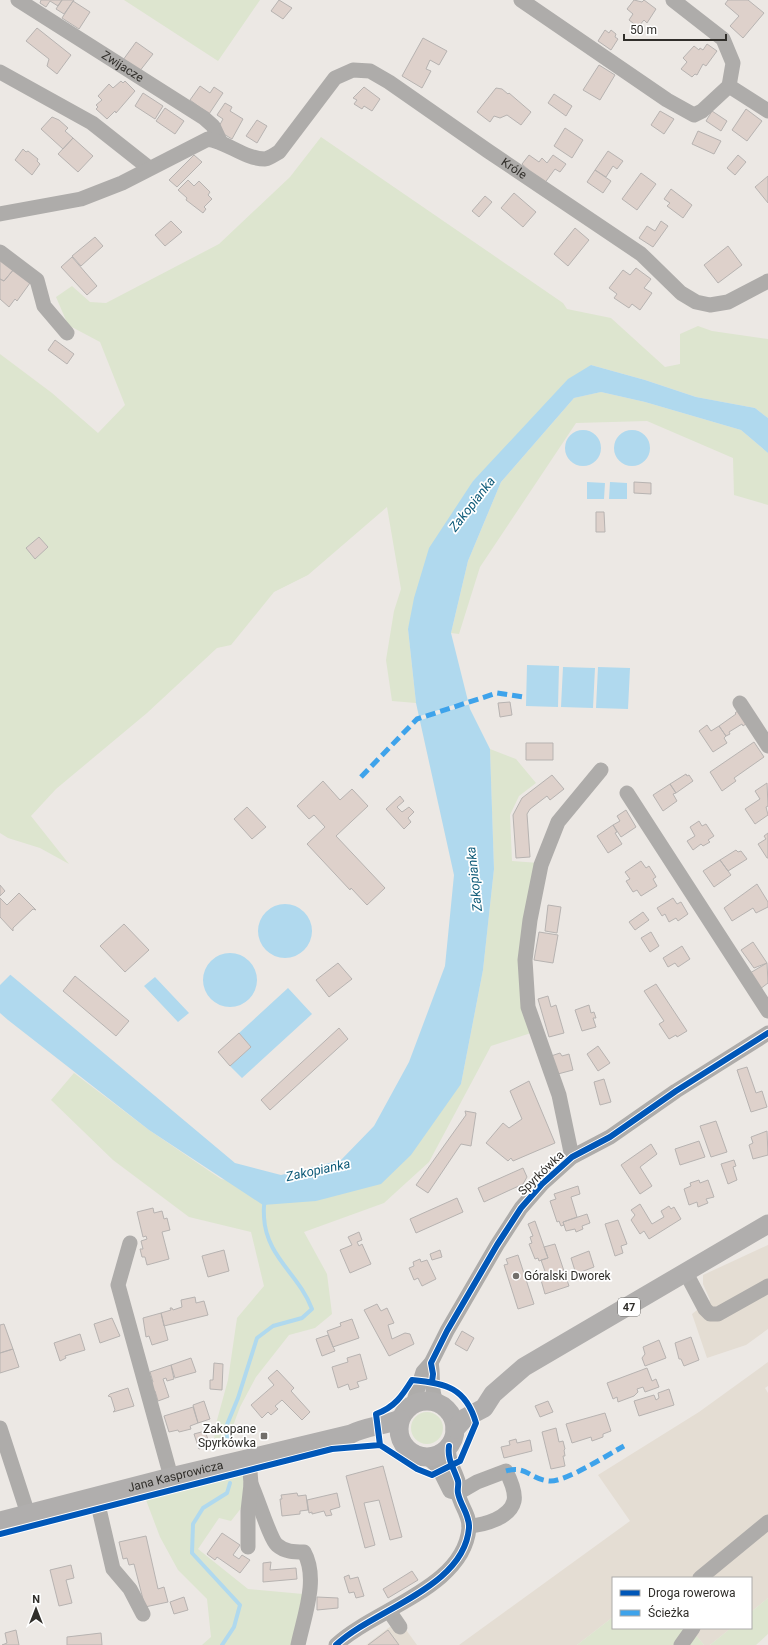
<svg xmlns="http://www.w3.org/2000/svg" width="768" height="1645" viewBox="0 0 768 1645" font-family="Roboto,sans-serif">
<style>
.built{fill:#e4ddd3}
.green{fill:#dde5cf}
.water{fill:#b0d9ee}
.pier{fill:#ece8e4}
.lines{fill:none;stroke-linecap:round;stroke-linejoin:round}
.stream{stroke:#b0d9ee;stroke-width:4}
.building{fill:#ded1cb;stroke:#b7b3b1}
.minor{stroke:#aeacaa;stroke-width:15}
.major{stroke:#b0aead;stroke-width:19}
.quiet{stroke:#3ea3eb;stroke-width:5;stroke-dasharray:10 5;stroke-linecap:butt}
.cycleway-casing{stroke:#fff;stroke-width:8}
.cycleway{stroke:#0057b8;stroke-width:6}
.poi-dot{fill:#726f6b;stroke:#fff;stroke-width:1.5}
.labels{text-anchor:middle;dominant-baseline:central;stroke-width:3.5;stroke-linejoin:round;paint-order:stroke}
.shield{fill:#fff;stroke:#6e6d6a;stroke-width:1}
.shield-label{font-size:11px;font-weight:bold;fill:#302e2a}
.street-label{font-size:12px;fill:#302e2a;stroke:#fff}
.poi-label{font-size:12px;fill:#302e2a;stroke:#fff;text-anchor:start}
.water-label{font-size:13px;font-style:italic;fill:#0d5a78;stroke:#fff}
</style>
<rect width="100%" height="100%" fill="#ece8e4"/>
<path class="built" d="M768 1245V1329L746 1345 707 1358 692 1314 710 1300 703 1284V1275Z
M768 1362V1386L765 1388 768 1393V1598L751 1612V1578H613V1617L577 1645H459L630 1521 598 1475 699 1412Z
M399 1620 417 1645H366Z
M690 1628H731L710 1645H704Z"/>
<path class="green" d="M124 0H260L218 61Z
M321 137 563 303 567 309 611 318 665 367 680 364V334L698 326 712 331 768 339V418L755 408 696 397 645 380 591 365 473 481 408 629 416 703 392 701 386 660 394 611 401 589 387 507 308 575 274 592 231 645 217 648 147 713 56 789 31 816 69 864 40 848 8 838 0 833V354L52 393 98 433 125 405 100 342 68 325 56 297 72 286 90 302 106 303 219 244 290 177Z
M601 392 645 402 741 430 768 453V505L734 495 733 458 647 421 576 423 480 567 459 634 451 633 468 561 501 482 574 398Z
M490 749 516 759 536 783 519 796 510 815 512 861 539 863 523 939 534 1032 491 1046 429 1162 384 1203 304 1232 327 1274 332 1314 315 1328 289 1335 256 1377 240 1407 233 1426 234 1441 215 1447 214 1431 228 1380 237 1318 264 1286 251 1232 189 1217 113 1160 51 1100 74 1073 149 1130 221 1179 316 1201 461 1084 483 970 494 869Z
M411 1428a16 16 0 1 1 32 0a16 16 0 1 1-32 0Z
M244 1475 242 1507 231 1521 219 1518 198 1549 248 1589 303 1594 291 1645H202L211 1637 207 1599 178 1570 160 1537 146 1500Z
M768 1598V1634L756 1645H710L731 1628H751V1612Z
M613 1617V1628H690L704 1645H577Z"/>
<path class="water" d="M591 365 645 380 696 397 755 408 768 418V453L741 430 645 402 601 392 574 398 501 482 468 561 451 633 470 709 490 749 494 869 483 970 461 1084 411 1155 381 1184 316 1201 263 1205 149 1130 8 1020 0 1013V966L235 1163 281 1175 341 1160 374 1126 409 1062 445 966 454 875 416 703 408 629 414 598 429 548 473 481 568 379Z
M614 448a18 18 0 1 1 36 0a18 18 0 1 1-36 0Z
M565 448a18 18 0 1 1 36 0a18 18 0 1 1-36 0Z
M587 482 605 483 604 499H587Z
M610 482 627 483V499H609Z
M527 665 559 666 558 707 526 706Z
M563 667 595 668 593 708 561 707Z
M598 667 630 668 628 709 596 708Z
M258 931a27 27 0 1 1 54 0a27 27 0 1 1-54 0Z
M203 980a27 27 0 1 1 54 0a27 27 0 1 1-54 0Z
M155 977 189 1013 178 1022 144 986Z
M288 988 312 1014 242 1078 230 1066 251 1047 239 1033Z"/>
<path class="pier" d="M469 700 470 704 418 721 417 717Z
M1 965 12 973 0 985V966Z"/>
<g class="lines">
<path class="stream" d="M228 1443 226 1427 238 1398 257 1338 273 1326 302 1318 312 1309C299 1274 266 1257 264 1217 264 1211 263 1206 265 1201
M222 1645 234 1627 240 1605 192 1553 193 1524 203 1508 227 1493 230 1483"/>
</g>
<path class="building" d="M41 0H62L58 6 50 1 46 7 40 3Z
M62 0H74L64 14 56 9Z
M279 0 292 8 283 19 271 11Z
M634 0 642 2 644 0 656 9 647 23 644 20 638 27 629 20 633 14 627 9Z
M728 0H748L764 13 743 38 730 26 739 16 725 4Z
M73 1 90 12 79 29 62 18Z
M37 28 71 55 57 74 47 66 49 59 26 41Z
M605 30 609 33 611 30 616 34 615 37 618 39 611 50 598 41Z
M423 38 447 51 439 65 430 60 426 69 431 71 422 88 402 76Z
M136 42 153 54 139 72 123 60Z
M707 44 717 51 706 66 703 64 697 75 695 74 692 77 681 69 687 62 683 58 694 46 699 50 700 48 703 50Z
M599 65 615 75 600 100 583 90Z
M121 81 123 83 125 81 135 91 116 113 115 111 107 119 96 109 98 107 96 105 102 100 98 96 109 84 113 88Z
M200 86 210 93 214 87 223 93 209 114 190 100Z
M364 87 380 99 372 111 364 106 362 109 354 104 357 100 353 98Z
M496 88 502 89 508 94 509 93 531 112 521 125 507 115 500 118 494 116 490 122 477 112Z
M143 93 163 106 155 119 135 106Z
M554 94 572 106 566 116 548 103Z
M225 103 232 107 230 111 243 119 232 139 217 130 223 119 217 115Z
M165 108 184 121 175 134 156 121Z
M746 109 762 121 747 141 732 130Z
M660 111 674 119 664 134 651 125Z
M712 111 727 121 721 131 706 121Z
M52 117 59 120 68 128 65 131 73 138 63 149 41 129Z
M257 120 267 126 257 143 246 136Z
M565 128 583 140 572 158 554 146Z
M698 131 721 141 714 154 692 144Z
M73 138 93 156 78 172 58 154Z
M23 149 26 152 28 151 38 159 37 161 40 164 32 175 15 160Z
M608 151 623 161 617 169 613 166 606 177 595 170Z
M194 155 202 162 177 187 169 180Z
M529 155 539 162 542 158 547 163 553 155 566 164 560 172 555 169 544 184 522 164Z
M738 155 746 162 735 175 727 168Z
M595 170 611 181 603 193 587 182Z
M641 173 656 184 637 210 622 199Z
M768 176V203L755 187Z
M188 180 194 186 199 181 210 192 208 195 212 199 204 207 206 209 203 213 186 200 187 198 178 190Z
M671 189 692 205 683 218 667 206 670 203 664 199Z
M514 193 536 212 523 227 501 208Z
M485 196 492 202 479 217 472 211Z
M171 221 182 232 165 246 155 235Z
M661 221 668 226 653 247 639 238 647 226 655 231Z
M575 228 589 240 568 266 554 254Z
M95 237 103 246 81 266 72 256Z
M728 246 742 265 718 283 704 265Z
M72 257 97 286 87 295 61 267Z
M0 258 14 269 4 281 0 279Z
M636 268 651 279 644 288 652 293 640 310 632 304 629 308 614 298 617 294 609 288 623 270 630 275Z
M14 269 30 283 17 301 15 299 9 307 0 299V279L4 281Z
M55 340 74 354 67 364 48 350Z
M634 482 651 483V494L634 493Z
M596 512H604L605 532H596Z
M39 537 48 547 35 559 26 548Z
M510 702 512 715 500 717 498 703Z
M739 710 747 723 743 726 742 724 729 732 730 734 726 736 719 726 736 714 735 713Z
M707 725 711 731 719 726 726 736 724 738 727 743 713 752 699 731Z
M754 742 764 757 734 778 736 781 722 791 710 772Z
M526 743H553V760H526Z
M686 774 687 776 689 775 693 781 676 793 670 784Z
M552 775 564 789 550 800 547 796 530 809 527 814 530 857 516 858 513 815 522 798Z
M323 781 340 800 352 789 368 806 336 836 385 888 367 905 351 888 350 890 307 844 325 827 314 815 309 819 297 806Z
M767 783 768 806 766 807 768 815 755 824 745 809 760 799 755 791Z
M670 784 676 793 673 794 677 801 663 811 653 795Z
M400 796 404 801 397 807 402 812 409 807 414 812 408 818 411 822 404 829 386 809Z
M247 807 266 827 252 839 234 819Z
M626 810 636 827 621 837 613 825 620 821 617 816Z
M699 821 702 826 706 824 714 836 708 840 710 842 703 846 701 844 693 850 687 841 695 836 690 827Z
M613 825 617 832 615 833 622 844 608 853 597 836Z
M768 833V858H767L758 844 766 839 764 836Z
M736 850 738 852 741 851 747 859 728 871 720 860Z
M720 860 731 875 714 887 703 871Z
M641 861 646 868 649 866 656 877 653 879 657 886 641 896 637 890 633 892 626 881 630 879 625 872Z
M757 884 768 902V907L756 913 753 908 732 921 724 908Z
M0 885 5 891 0 896Z
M19 893 36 910 33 909 13 928V931L0 917V898L7 905Z
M673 898 677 904 681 902 688 914 678 921 676 918 669 922 665 914 662 916 657 908Z
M548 905 561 907 557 933 545 931Z
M643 912 649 920 635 930 629 922Z
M124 924 149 950 125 972 100 946Z
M539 932 558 935 553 963 534 960Z
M651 932 659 946 650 952 641 938Z
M753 942 767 963 754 968 741 950Z
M682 946 690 959 678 967 675 963 668 967 663 958Z
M338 963 352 979 329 997 316 980Z
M767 963 768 983 760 989 750 973Z
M75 976 129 1021 116 1036 63 991Z
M656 984 687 1031 677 1037 676 1035 669 1039 659 1024 664 1021 644 991Z
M548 996 551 1007 556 1005 564 1033 549 1037 538 999Z
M589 1005 591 1013 594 1012 596 1018H593L596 1027 582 1031 575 1010Z
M339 1028 348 1039 270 1110 261 1100Z
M239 1033 251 1047 230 1066 218 1052Z
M598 1046 610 1063 598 1071 587 1054Z
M560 1053 562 1056 569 1054 573 1070 554 1075 548 1057Z
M747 1067 756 1093 762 1091 767 1107 751 1112 737 1070Z
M604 1079 611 1102 600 1105 594 1082Z
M529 1081 555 1143 513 1161 511 1158 508 1161 486 1143 503 1123 509 1128 522 1119 510 1091Z
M465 1111 476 1113 471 1146 461 1144 428 1193 416 1185 466 1115Z
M716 1121 727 1152 711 1157 700 1126Z
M767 1131 768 1155 753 1159 749 1145 753 1143 751 1137Z
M699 1141 705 1157 680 1165 675 1149Z
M651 1144 657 1154 640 1167 652 1186 640 1194 621 1165Z
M734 1160 736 1166 733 1167 737 1180 728 1184 721 1164Z
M523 1168 527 1177 523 1184 484 1202 478 1188Z
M699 1180 700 1183 708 1180 714 1197 706 1199 708 1203 698 1207 697 1202 689 1205 684 1189 691 1186 690 1183Z
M578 1186 580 1194 571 1197 577 1217 563 1222 564 1225 561 1226 559 1221 557 1222 550 1201 556 1199 554 1194Z
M457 1198 463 1212 416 1233 410 1219Z
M640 1204 652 1224 664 1217 661 1211 669 1206 671 1209 674 1207 681 1219 649 1239 644 1231 640 1234 631 1220 635 1215 631 1210Z
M153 1208 154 1213 162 1211 164 1219 167 1218 170 1230 162 1232 169 1259 147 1265 145 1257H142L140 1249H143L141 1241 147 1239 146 1236 143 1237 137 1212Z
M587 1214 590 1223 582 1226 583 1229 576 1232 575 1229 566 1231 563 1222Z
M618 1220 627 1244 621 1246 623 1253 615 1256 605 1224Z
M535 1221 548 1258 539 1261 538 1258 535 1259 529 1244 532 1243 530 1237 533 1236 528 1224Z
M359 1232 362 1240 357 1242 359 1246 362 1244 371 1264 350 1273 340 1250 352 1245 348 1237Z
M555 1244 569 1286 545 1294 541 1280 543 1279 542 1275 546 1274 541 1260 548 1258 544 1247Z
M224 1250 229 1271 208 1277 202 1256Z
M440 1250 442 1257 432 1260 430 1254Z
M589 1251 594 1267 576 1274 571 1258Z
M518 1255 534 1304 518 1309 504 1265 508 1264 506 1259Z
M420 1259 421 1262 427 1260 436 1279 422 1286 418 1278 414 1280 409 1268 414 1266 413 1262Z
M195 1297 196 1303 204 1301 208 1315 164 1326 161 1313 171 1310 170 1308H172L173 1310 182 1307 181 1300Z
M377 1304 381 1311 387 1308 394 1323 388 1325 392 1339 405 1333 410 1334 414 1344 389 1356 364 1310Z
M161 1313 168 1340 152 1345 149 1336 146 1337 143 1318Z
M112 1318 120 1336 100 1343 94 1324Z
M352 1319 359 1338 333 1347 327 1331 341 1326 340 1323Z
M4 1324 13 1349 0 1353V1325Z
M462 1331 474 1338 467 1351 455 1344Z
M80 1334 85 1350 65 1356 66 1358 60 1361 54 1343Z
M328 1335 335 1351 322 1356 316 1339Z
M691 1337 699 1360 684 1366 681 1359H679L675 1343Z
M659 1340 666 1358 645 1366 642 1358 645 1354 643 1347Z
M13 1349 19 1367 0 1373V1353Z
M360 1354 367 1379 357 1382 359 1387 350 1390 348 1384 338 1388 332 1367 348 1362 347 1358Z
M191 1358 196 1372 175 1378 171 1365Z
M214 1363 223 1364 222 1390 210 1389V1380H213Z
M171 1365 174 1379 167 1381 166 1378 163 1379 169 1397 158 1401 155 1391 150 1392 148 1384 153 1382 150 1372Z
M647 1368 652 1381 656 1379 659 1387 645 1392 643 1387 637 1389 638 1392 634 1396 618 1402 617 1397 613 1399 607 1383Z
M277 1370 294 1388 291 1391 310 1412 302 1420 282 1400 275 1406 278 1409 271 1415 268 1412 262 1418 251 1405 274 1385 268 1378Z
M128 1388 134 1406 113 1412 115 1410 111 1397 108 1396 110 1394Z
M669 1389 674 1405 639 1416 634 1401 654 1395 656 1400 659 1398 658 1393Z
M204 1401 210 1419 198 1423 193 1405Z
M548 1401 553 1412 540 1417 535 1406Z
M193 1407 198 1423 190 1426 191 1429 179 1432 178 1430 169 1432 164 1416Z
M605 1413 611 1431 603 1434V1437L592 1441 591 1437 572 1443 566 1424Z
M556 1428 559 1442 563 1441 565 1449 564 1450 565 1456H563L565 1466 551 1469 542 1432Z
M205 1431 210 1445 199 1449 194 1434Z
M516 1439 517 1443 530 1440 532 1451 504 1458 501 1447 510 1445 509 1441Z
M383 1466 402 1537 390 1540 379 1500 364 1503 375 1545 365 1548 346 1476Z
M297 1493 298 1496 306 1495 308 1510 300 1511V1514L282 1516 280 1499H282L281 1495Z
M337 1493 340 1507 330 1510 332 1515 326 1516 324 1511 312 1514V1512L309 1513 307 1500Z
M222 1533 240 1545 233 1555 239 1559 242 1555 250 1560 240 1573 217 1557 215 1560 207 1554Z
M146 1536 158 1589 164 1587 168 1602 145 1607 134 1564 129 1565 127 1558 123 1559 119 1542Z
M271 1562 270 1570 296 1568 297 1579 263 1582V1563Z
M71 1565 74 1578 66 1580 72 1603 59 1606 50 1570Z
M412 1571 418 1580 388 1598 383 1589Z
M349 1575 350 1579 358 1577 364 1596 356 1598 354 1592 349 1593 344 1577Z
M184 1597 188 1610 174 1614 170 1602Z
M317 1597 338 1598V1608L317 1610Z
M16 1630 19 1645H2L7 1643 5 1633Z
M388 1630 399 1645H368Z
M101 1633 102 1645H67V1637Z"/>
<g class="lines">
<g class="minor">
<path id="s1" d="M18 0 204 118 213 126 220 141"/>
<path d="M521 0 667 100 694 115 702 111 729 86"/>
<path d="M673 0 723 39 733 63 729 86 768 111"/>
<path d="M0 72 92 123 149 168"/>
<path id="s2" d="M0 214 81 199 122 183 208 139C227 142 245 159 265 159 270 158 275 154 279 152L335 78 353 70 370 71 389 82 488 151 641 254 681 293 696 302 710 305 728 302 768 281"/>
<path d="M0 252 37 280 44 306 67 333"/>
<path d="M740 703 768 746"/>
<path d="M627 793 768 1011"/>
<path d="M572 1157 559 1095 528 1007 525 960 530 920 541 865 558 822 601 770"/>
<path d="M130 1243 118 1285 171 1477"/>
<path d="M686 1273 705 1309 710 1314H718L768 1286"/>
<path d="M431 1363C434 1376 430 1388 436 1402"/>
<path d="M413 1404 423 1372 431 1363 447 1331 497 1245 521 1208 542 1184 572 1157 610 1137 676 1091 768 1033"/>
<path d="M0 1428 28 1514"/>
<path d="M427 1457 438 1467 450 1491 458 1493 477 1482 506 1471C510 1479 516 1492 514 1501 510 1518 484 1525 469 1526"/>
<path d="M251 1484C257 1496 270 1539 277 1545 285 1552 294 1552 304 1552 319 1579 304 1616 298 1645"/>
<path d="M96 1496 113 1569 130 1589 143 1614"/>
<path d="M248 1547V1511L251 1484 249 1459"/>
<path d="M700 1578 768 1522"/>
<path d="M389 1611 400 1627"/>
<path d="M336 1645C374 1609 464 1588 469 1528 470 1515 460 1505 458 1493 457 1489 459 1485 458 1481 454 1468 447 1460 449 1446"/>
<path d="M681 1645 693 1628"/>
</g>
<g class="major">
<circle cx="427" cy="1429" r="28"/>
<path d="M455 1429 465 1418 484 1408 493 1394 524 1367 768 1224"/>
<path id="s3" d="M0 1521 171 1477 351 1434C367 1426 384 1426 400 1419"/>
</g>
<path class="quiet" d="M361 777 417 719 497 693 523 697
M506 1471C526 1465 530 1479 549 1481 564 1483 609 1454 624 1446"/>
<g class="cycleway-casing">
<path id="cycleway" d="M432 1382 433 1374 431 1363 447 1331 497 1245 521 1208 542 1184 572 1157 610 1137 676 1091 768 1033
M0 1534 332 1449 380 1445 417 1469 432 1475 460 1461 476 1423C466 1388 446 1383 412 1380 402 1396 395 1407 376 1414L380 1445
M336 1645C374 1609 464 1588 469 1528 470 1515 460 1505 458 1493 457 1489 459 1485 458 1481 454 1468 447 1460 449 1446"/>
</g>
<use href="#cycleway" class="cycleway"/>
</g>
<g class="poi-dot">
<circle cx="516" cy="1276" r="4"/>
<rect x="260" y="1432" width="8" height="8" rx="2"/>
</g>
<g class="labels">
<rect class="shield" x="618" y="1298" width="22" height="18" rx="3"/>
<g class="shield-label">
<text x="629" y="1307">47</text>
</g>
<g class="street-label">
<text stroke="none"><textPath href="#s1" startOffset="124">Zwijacze</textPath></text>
<text stroke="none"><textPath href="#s2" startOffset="603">Króle</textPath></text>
<text transform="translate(541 1173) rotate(-44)">Spyrkówka</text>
<text stroke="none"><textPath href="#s3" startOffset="181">Jana Kasprowicza</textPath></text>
</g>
<g class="poi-label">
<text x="524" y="1276">Góralski Dworek</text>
<text x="256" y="1429" text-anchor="end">Zakopane<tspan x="256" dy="14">Spyrkówka</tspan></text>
</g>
<g class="water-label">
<text transform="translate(472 504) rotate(-52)">Zakopianka</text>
<text transform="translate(474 879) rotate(-96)">Zakopianka</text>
<text transform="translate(318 1170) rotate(-12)">Zakopianka</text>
</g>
</g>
<rect x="612" y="1577" width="140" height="52" fill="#ffffff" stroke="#acabaa"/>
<rect x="620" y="1590" width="20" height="6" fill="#0057b8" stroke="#acabaa"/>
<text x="648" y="1597" font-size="12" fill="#302e2a">Droga rowerowa</text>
<rect x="620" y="1610" width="20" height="6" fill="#3ea3eb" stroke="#acabaa"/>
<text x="648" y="1617" font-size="12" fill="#302e2a">Ścieżka</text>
<g transform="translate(36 1609)" stroke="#ffffff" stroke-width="3" paint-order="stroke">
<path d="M0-3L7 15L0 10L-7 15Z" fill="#302e2a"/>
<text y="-6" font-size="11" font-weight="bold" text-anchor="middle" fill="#302e2a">N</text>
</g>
<path d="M624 34v6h102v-6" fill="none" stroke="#302e2a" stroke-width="2"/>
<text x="630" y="34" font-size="12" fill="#302e2a" stroke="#ffffff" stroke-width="3" paint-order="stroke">50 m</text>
</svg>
